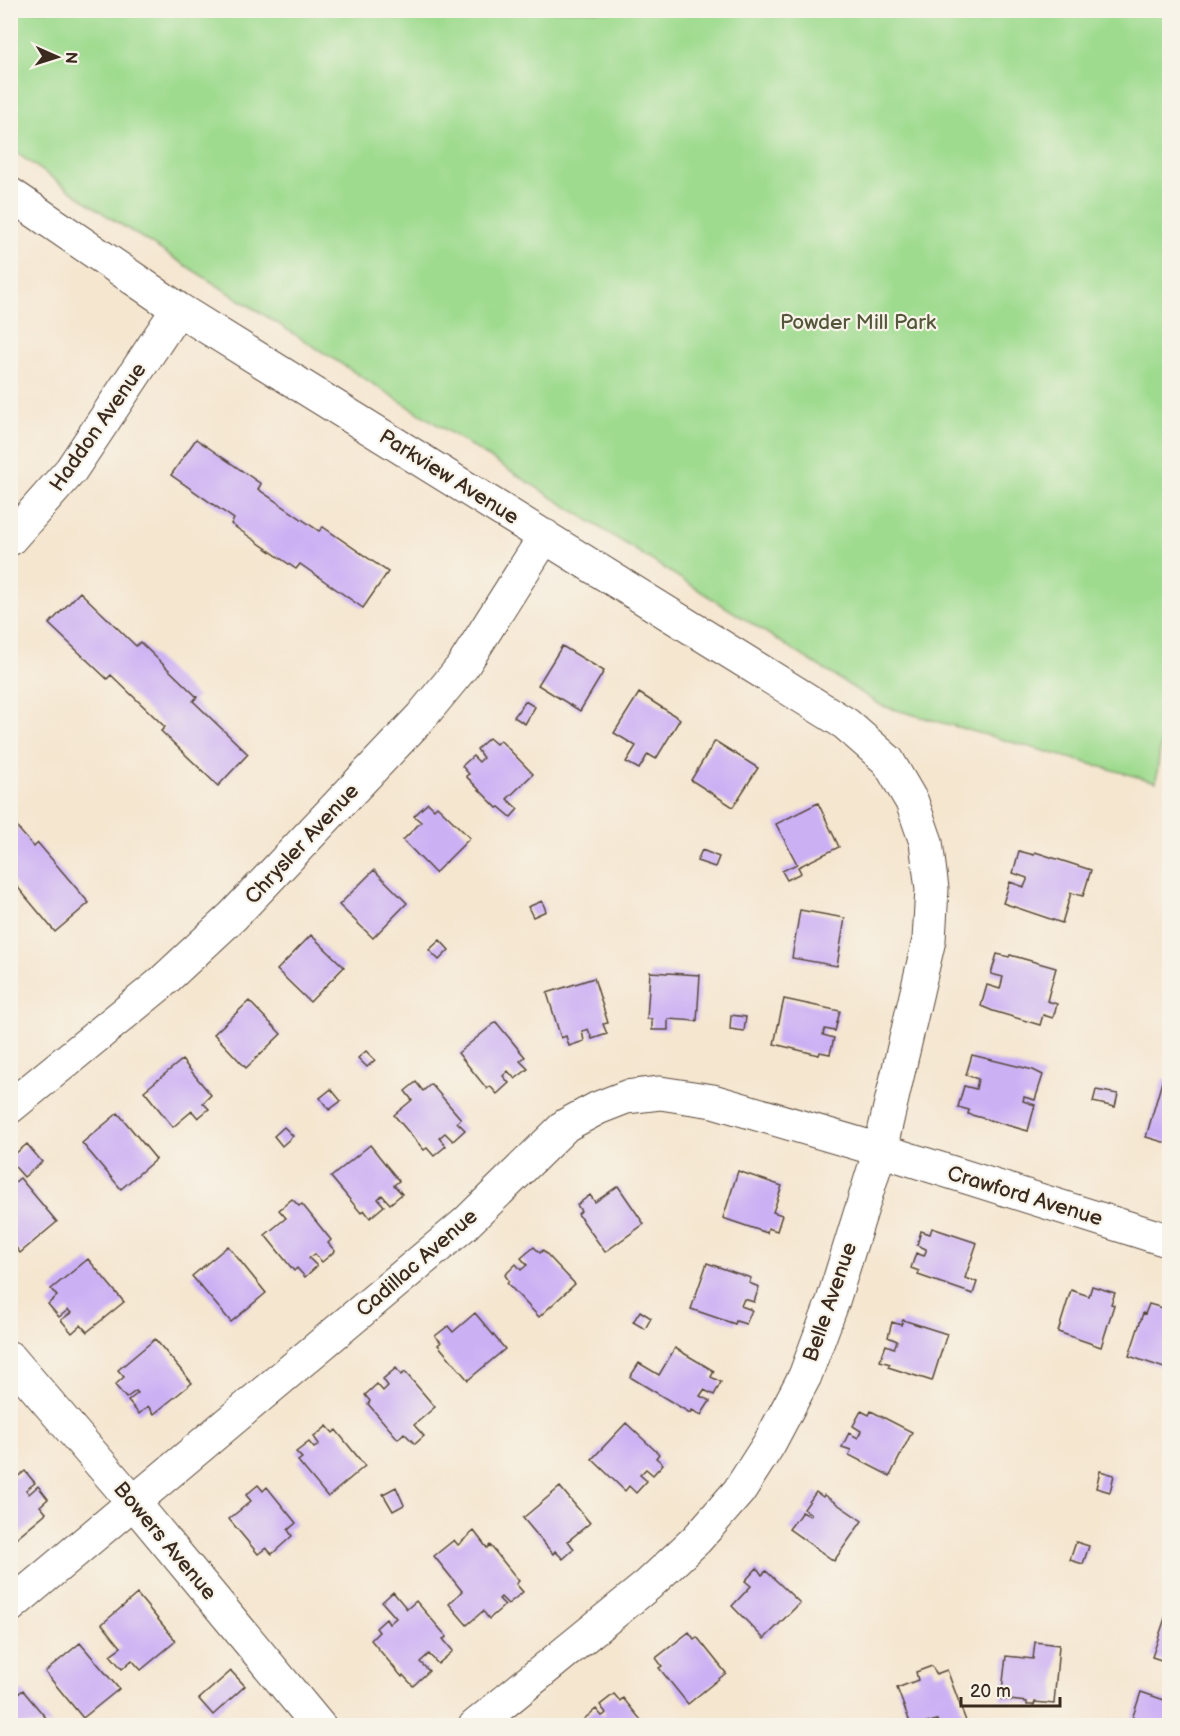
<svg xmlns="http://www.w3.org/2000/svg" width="1180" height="1736" viewBox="0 0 1180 1736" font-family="'Balsamiq Sans',sans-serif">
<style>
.green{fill:#9fdb8f;stroke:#6d8256;stroke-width:1.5}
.building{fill:#ccb0f4}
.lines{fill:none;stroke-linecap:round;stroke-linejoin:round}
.street-casing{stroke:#574639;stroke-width:35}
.secondary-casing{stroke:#574639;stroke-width:35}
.street{stroke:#fff;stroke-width:33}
.secondary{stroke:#fff;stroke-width:33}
.labels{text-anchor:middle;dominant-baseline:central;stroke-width:4.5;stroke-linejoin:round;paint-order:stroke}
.park-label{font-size:21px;fill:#54563a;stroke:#f7f3e8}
.street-label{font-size:21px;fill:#3b2a1e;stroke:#f7f3e8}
</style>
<rect width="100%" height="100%" fill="#f7f3e8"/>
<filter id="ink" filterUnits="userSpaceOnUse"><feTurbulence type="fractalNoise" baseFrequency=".0167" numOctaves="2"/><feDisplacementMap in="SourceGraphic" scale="12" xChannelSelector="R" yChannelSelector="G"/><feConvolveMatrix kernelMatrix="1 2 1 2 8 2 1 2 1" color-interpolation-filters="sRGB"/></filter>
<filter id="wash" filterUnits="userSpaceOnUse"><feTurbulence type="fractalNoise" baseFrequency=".008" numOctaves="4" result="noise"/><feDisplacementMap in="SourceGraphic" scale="24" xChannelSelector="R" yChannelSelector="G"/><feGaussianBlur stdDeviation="1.35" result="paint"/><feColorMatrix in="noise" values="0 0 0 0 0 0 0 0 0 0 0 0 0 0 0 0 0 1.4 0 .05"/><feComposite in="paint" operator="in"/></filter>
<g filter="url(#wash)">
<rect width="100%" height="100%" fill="#f5e6d0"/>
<path class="green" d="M11 10 1169 11 1170 667 1156 782 882 706 109 217 11 149Z"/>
<g id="blocks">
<path class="building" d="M196 439 261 484 258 489 319 531 323 527 388 572 363 608 300 564 296 569 247 535 231 524 234 519 171 475Z
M80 592 136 646 140 642 141 643 197 697 193 701 248 754 218 786 161 731 165 727 111 675 107 679 49 624Z
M562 646 604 671 580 711 538 685Z
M639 693 680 719 656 759 648 754 639 769 626 762 636 746 614 733Z
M525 701 535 707 525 724 514 717Z
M489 738 496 744 500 740 533 774 507 799 518 809 511 817 499 807 497 808 466 776 469 774 462 766 473 756 479 762 483 758 477 749Z
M715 741 758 768 733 807 691 780Z
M428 803 434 809 437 806 470 838 435 873 403 840 421 822 414 816Z
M818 803 839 847 798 867 801 873 787 880 782 871 797 864 776 824Z
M10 819 34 847 38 843 89 903 55 932 10 878Z
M702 850 719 857 715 867 697 861Z
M1019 851 1034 855 1035 852 1091 870 1083 896 1071 893 1062 923 1003 903 1010 882 1024 887 1027 880V878L1013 873Z
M374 870 407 903 373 938 339 905Z
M542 901 546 911 533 917 528 907Z
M800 910 845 918 837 966 792 958Z
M311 935 344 967 310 1002 277 970Z
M440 940 449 950 439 960 429 950Z
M997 954 1009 957 1010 955 1056 968 1047 1001 1057 1004 1053 1018 1043 1015 1040 1025 993 1011 981 1006 987 985 1000 989 1003 977 991 974Z
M650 972 700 975 697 1021 668 1019V1030H652V1019H647Z
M594 978 608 1023 603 1024 607 1034 592 1039 588 1029 586 1030 582 1031 584 1041 569 1046 566 1036 561 1038 547 993Z
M784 999 840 1011 835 1031 825 1029 824 1031 823 1035 834 1038 830 1054 820 1052 819 1055 774 1044Z
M249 1001 281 1034 246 1068 214 1034Z
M731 1015 746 1017 744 1031 730 1029Z
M496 1022 525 1057 520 1061 528 1069 515 1079 508 1071 503 1076 509 1083 497 1094 490 1086 487 1089 458 1053Z
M366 1051 375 1060 367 1067 358 1058Z
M972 1055 1033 1070 1043 1075 1035 1100 1024 1097 1023 1101 1035 1105 1028 1131 968 1114 969 1110 958 1107 964 1086 976 1089 978 1079 966 1075Z
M182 1060 211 1095 203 1103 209 1109 198 1118 192 1111 173 1127 144 1091Z
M1163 1078 1170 1081V1144L1146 1137Z
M416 1082 423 1091 431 1084 461 1119 457 1122 465 1130 453 1141 445 1133 439 1138 446 1146 434 1156 427 1148 424 1150 394 1115 412 1100 405 1091Z
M331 1089 341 1101 329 1110 320 1098Z
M1096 1090 1118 1094 1115 1107 1093 1102Z
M118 1113 156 1159 121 1189 82 1143Z
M284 1127 293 1136 282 1146 274 1136Z
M27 1144 42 1162 24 1177 10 1161V1158Z
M370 1145 399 1181 394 1185 402 1194 390 1204 382 1195 378 1199 384 1206 370 1218 364 1210 361 1213 331 1177Z
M738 1171 782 1186 773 1212 782 1215 777 1231 768 1228 767 1233 723 1218Z
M20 1178 57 1222 20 1253 14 1245 10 1248V1186Z
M618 1186 644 1224 605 1252 578 1214 581 1211 577 1205 590 1195 595 1202Z
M292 1199 299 1206 302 1204 331 1240 328 1243 335 1251 322 1262 315 1254 309 1258 317 1266 305 1277 297 1268 294 1271 265 1235 286 1218 279 1210Z
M932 1228 977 1243 965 1278 977 1282 973 1294 918 1275 919 1271 911 1268 916 1253 924 1256 926 1251V1249L917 1245 921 1231 930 1234Z
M228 1246 266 1293 231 1322 192 1276Z
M534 1247 540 1253 543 1250 575 1284 539 1317 507 1283 509 1281 505 1275 516 1264 521 1270 527 1265 521 1258Z
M88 1259 124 1302 87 1332 81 1325 72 1333 61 1320 71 1313 68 1310 59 1317 48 1304 57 1296 51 1289Z
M707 1263 751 1278 749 1283 759 1287 754 1302 744 1299 741 1306 752 1310 746 1324 736 1321 735 1324 691 1309Z
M1092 1286 1115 1293 1111 1304 1114 1305 1101 1347 1058 1332 1071 1290 1089 1296Z
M1149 1304 1170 1310V1370L1129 1356 1143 1313 1145 1314Z
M640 1311 651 1318 645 1329 633 1322Z
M475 1313 505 1349 468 1380 438 1345 441 1342 435 1336 448 1326 453 1332Z
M903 1320 947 1334 932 1381 888 1367 890 1364 880 1361 886 1345 894 1348 895 1346 897 1341 888 1337 892 1322 901 1325Z
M155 1339 192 1383 154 1414 148 1406 139 1414 128 1401 138 1393 136 1391 126 1398 115 1385 124 1377 118 1370Z
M675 1348 714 1371 711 1377 721 1382 714 1395 704 1390 700 1396 710 1401 701 1415 692 1410 690 1413 630 1377 639 1363 659 1375Z
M396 1368 401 1375 405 1372 435 1407 414 1425 424 1436 415 1444 404 1433 398 1439 368 1404 370 1401 365 1395 377 1384 383 1391 388 1386 383 1379Z
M861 1411 869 1415 871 1411 912 1432 890 1476 849 1455 851 1450 842 1447 849 1433 858 1438 861 1431 853 1426Z
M626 1423 659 1454 656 1458 663 1464 653 1475 646 1469 640 1475 647 1481 636 1493 629 1486 625 1491 592 1459Z
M327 1426 333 1433 336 1430 365 1466 328 1497 298 1461 302 1458 296 1452 309 1442 314 1448 317 1446 319 1444 314 1437Z
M10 1471 16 1478 25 1471 35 1483 26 1490 29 1494 38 1486 48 1499 40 1506 46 1513 10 1543Z
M1100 1471 1114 1475 1110 1492 1096 1488Z
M258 1485 263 1491 267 1487 296 1523 288 1530 292 1536 272 1554 266 1548 258 1554 229 1519 251 1501 246 1495Z
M396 1487 404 1505 393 1511 383 1494Z
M560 1487 590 1523 568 1541 574 1549 563 1559 555 1551 553 1554 523 1518Z
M816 1492 823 1497 824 1495 862 1521 834 1561 789 1529 802 1512 810 1516 811 1514 804 1509Z
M474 1531 487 1548 490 1545 519 1581 516 1584 523 1592 508 1604 501 1597 499 1599 505 1605 489 1619 483 1611 467 1625 449 1604 462 1591 434 1556 454 1540 458 1545Z
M1076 1542 1089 1546 1083 1564 1070 1560Z
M757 1568 762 1575 766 1571 800 1603 764 1639 732 1606 751 1586 745 1581Z
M393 1592 407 1609 416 1601 447 1637 443 1639 453 1651 438 1664 429 1654 420 1662 429 1671 413 1686 403 1675 402 1677 371 1640 379 1632 376 1628 386 1619 389 1624 396 1618 382 1602Z
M137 1594 176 1641 141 1670 132 1660 122 1669 110 1655 121 1647 102 1624Z
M1169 1606H1170V1663L1152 1657Z
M689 1632 694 1639 697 1637 726 1673 688 1704 659 1668 662 1666 656 1658Z
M1035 1642 1059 1645 1054 1704 1035 1702 1034 1705H1027V1702L1001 1699 1006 1656 1033 1659Z
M80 1643 119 1689 83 1718 45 1672Z
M932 1666 936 1674 947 1670 966 1721 956 1725H939L937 1720 920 1725H911L897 1688 918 1680 916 1672Z
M231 1671 245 1686 213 1715 199 1699Z
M23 1690 25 1693 52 1725H10V1700Z
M1141 1692 1170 1702V1725H1130Z
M614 1694 620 1701 623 1698 645 1725H589L584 1719 596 1709 602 1716 604 1715 606 1713 600 1705Z"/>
</g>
</g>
<g filter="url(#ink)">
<use href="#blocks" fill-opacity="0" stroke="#574639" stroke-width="1.5"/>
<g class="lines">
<g class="street-casing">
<path id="street" d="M10 194 178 309 846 724 888 761
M10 539 71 470 178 309
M10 1107 159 985 233 916 421 717 463 666 545 536
M10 1358 134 1503 319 1726
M10 1606 465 1224 566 1125 598 1108 626 1097 660 1093 713 1101 880 1150 1170 1241"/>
</g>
<g class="secondary-casing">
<path id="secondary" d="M475 1726 648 1585 697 1539 739 1491 769 1444 805 1376 833 1301 880 1150 929 940 932 889 926 842 912 802 888 761"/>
</g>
<use href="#street" class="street"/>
<use href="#secondary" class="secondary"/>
</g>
</g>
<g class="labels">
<g class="park-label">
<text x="858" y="322">Powder Mill Park</text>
</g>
<g class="street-label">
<text transform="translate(98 427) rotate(-55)">Haddon Avenue</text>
<text transform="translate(449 477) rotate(32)">Parkview Avenue</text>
<text transform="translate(302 844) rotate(-47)">Chrysler Avenue</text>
<text transform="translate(1025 1196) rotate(17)">Crawford Avenue</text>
<text transform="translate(417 1263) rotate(-41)">Cadillac Avenue</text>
<text transform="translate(830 1302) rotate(-71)">Belle Avenue</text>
<text transform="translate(165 1541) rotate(50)">Bowers Avenue</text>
</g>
</g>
<rect width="1180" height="1736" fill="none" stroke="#f7f3e8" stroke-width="36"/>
<g transform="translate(57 57) rotate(93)" stroke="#f7f3e8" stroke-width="4.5" paint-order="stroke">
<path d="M0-4.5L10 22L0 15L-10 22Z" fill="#3b2a1e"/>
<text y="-9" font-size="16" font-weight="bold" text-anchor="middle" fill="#3b2a1e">N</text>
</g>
<path d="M961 1697v9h99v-9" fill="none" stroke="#3b2a1e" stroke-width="3"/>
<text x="970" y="1697" font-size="18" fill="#3b2a1e" stroke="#f7f3e8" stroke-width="4.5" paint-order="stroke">20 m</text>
</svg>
